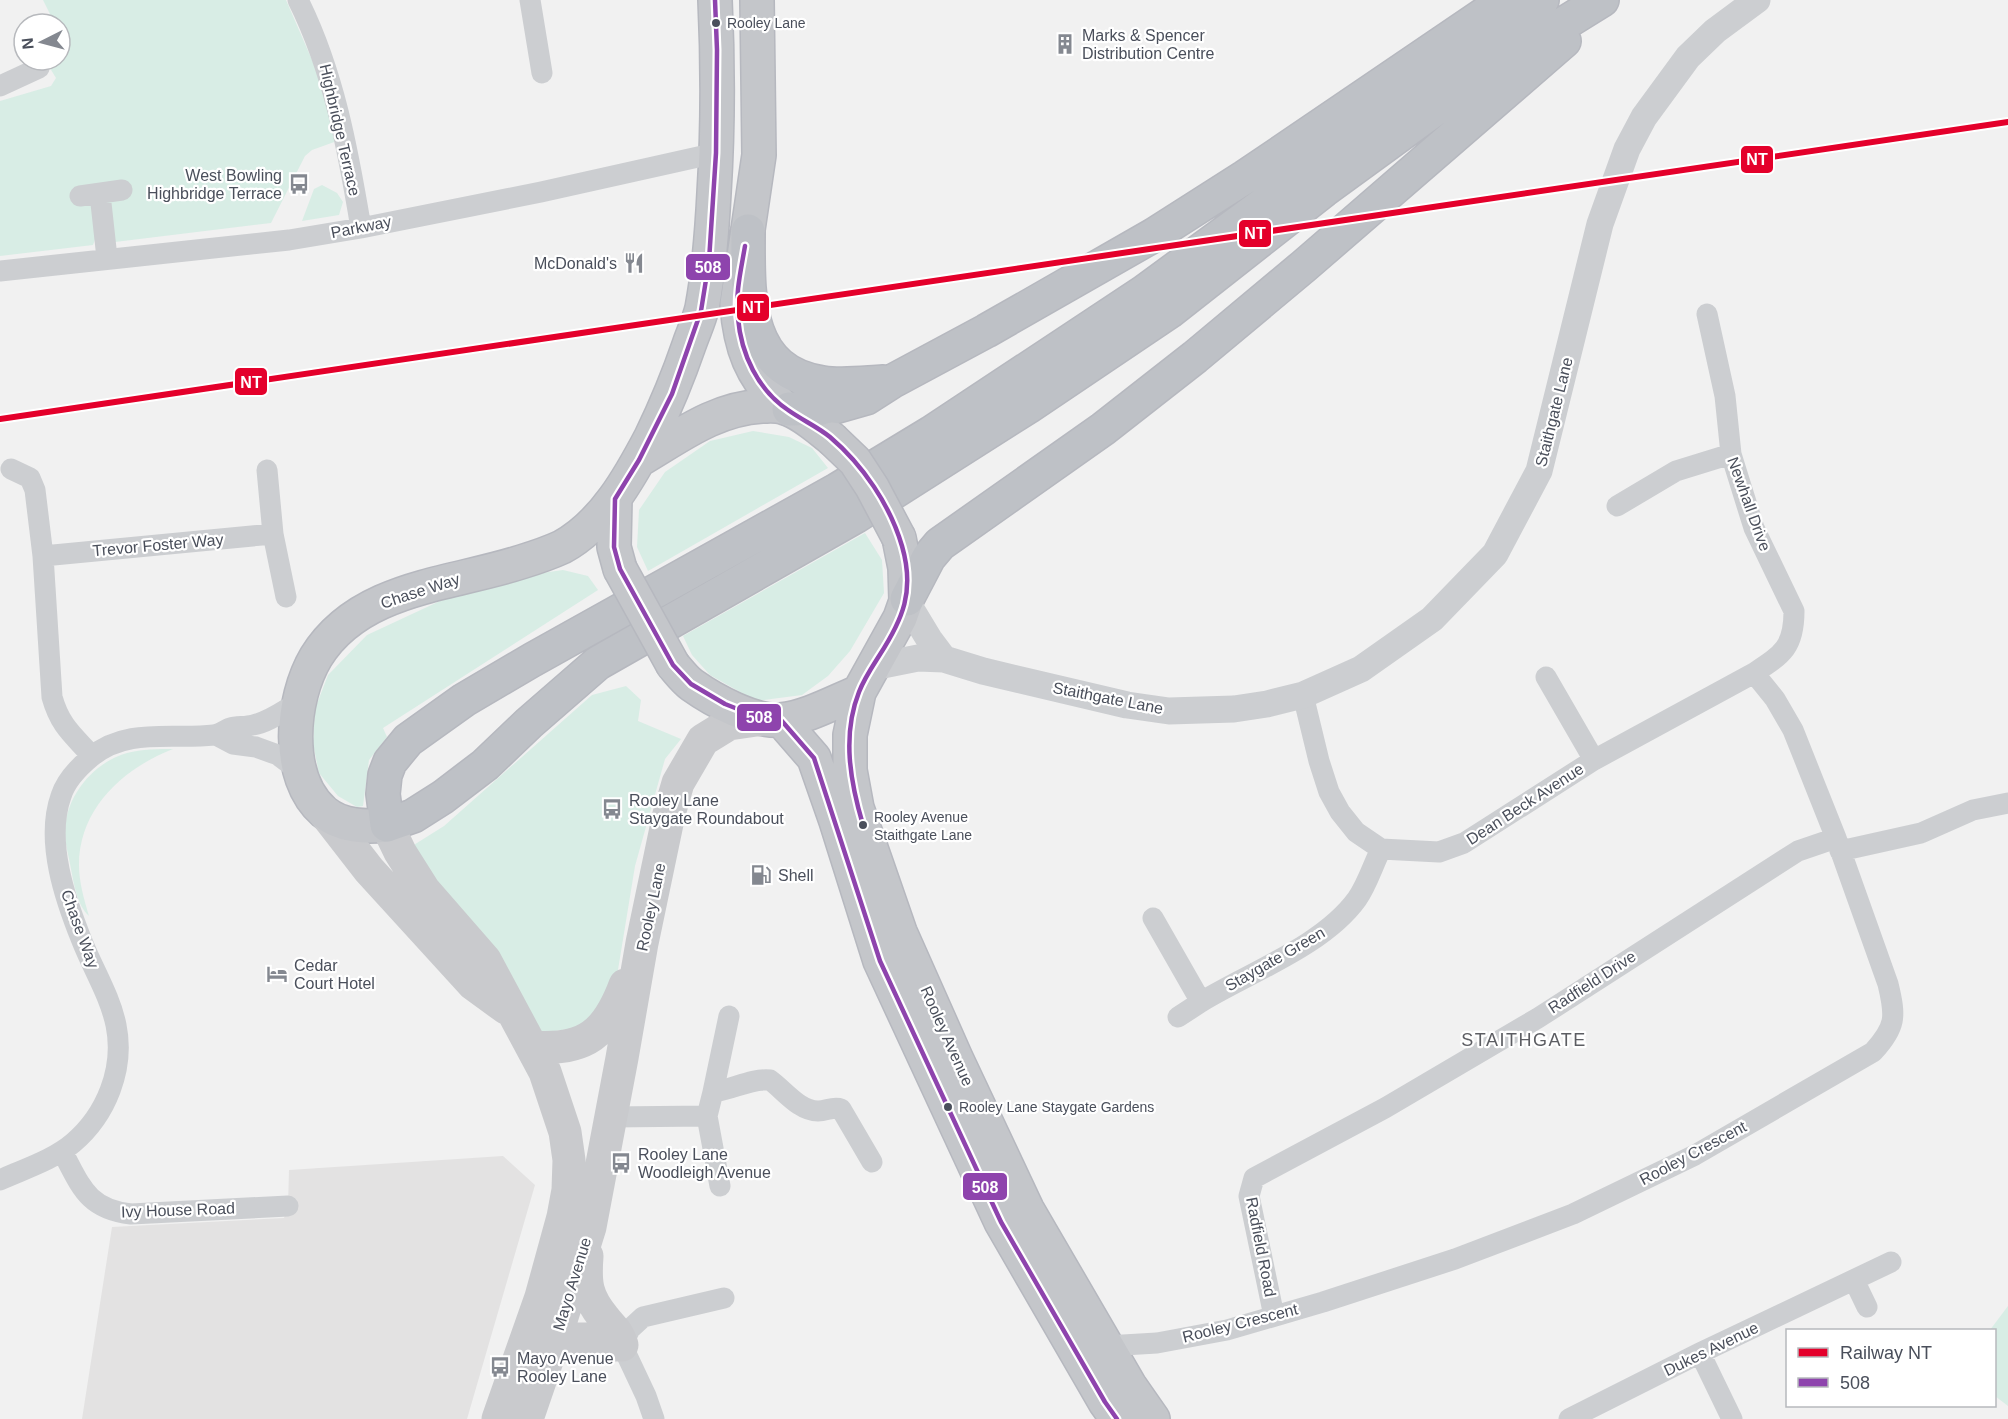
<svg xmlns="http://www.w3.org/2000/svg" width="2008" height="1419" viewBox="0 0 2008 1419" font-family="Helvetica,sans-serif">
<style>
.education{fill:#e3e2e2}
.green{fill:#d8ede5}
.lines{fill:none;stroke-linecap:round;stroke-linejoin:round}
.trunk-casing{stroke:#b6b8bf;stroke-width:36}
.motorway-casing{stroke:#b6b8bf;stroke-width:36}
.minor{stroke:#ccced1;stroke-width:21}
.tertiary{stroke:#ccced1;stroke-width:27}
.primary{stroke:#c9cacd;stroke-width:33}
.trunk{stroke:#c4c6ca;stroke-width:33}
.motorway{stroke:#bec1c6;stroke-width:33}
.trunk-bridge-casing{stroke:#b6b8bf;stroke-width:36;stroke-linecap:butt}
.trunk-bridge{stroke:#c4c6ca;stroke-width:33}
.bus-1-casing{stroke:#fff;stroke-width:9}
.bus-1{stroke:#8e44ad;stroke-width:4.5}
.rail-1-casing{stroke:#fff;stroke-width:10}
.rail-1{stroke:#e4002b;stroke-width:6}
.bus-dot{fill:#4a4f5b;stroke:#fff;stroke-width:2}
.labels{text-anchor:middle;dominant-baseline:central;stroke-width:4.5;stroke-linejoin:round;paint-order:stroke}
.bus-label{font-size:14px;fill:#4a4f5b;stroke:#fff;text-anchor:start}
.poi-label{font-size:16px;fill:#4a4f5b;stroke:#fff;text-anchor:start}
.street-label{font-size:16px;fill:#4a4f5b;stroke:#fff}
.neighbourhood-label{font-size:18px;letter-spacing:1.5px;fill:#5d5e63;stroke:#fff}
.line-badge{stroke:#fff;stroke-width:2}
.badge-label{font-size:16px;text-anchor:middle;font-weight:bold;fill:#fff}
</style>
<rect width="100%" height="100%" fill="#f1f1f1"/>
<path class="education" d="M503 1156 535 1185 467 1419H82L112 1227 284 1218 288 1206 289 1170Z"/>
<path class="green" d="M43 0H286L322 83 337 141 312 150 305 156 271 223 115 242 105 215 90 204C100 218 99 230 93 245L0 256V101L51 86 56 78 45 60H60V24H55Z
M322 185 337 193 343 202 339 215 302 221 314 189Z
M753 431 789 437 812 448 828 468 648 571 637 547 639 510 665 472 710 441Z
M865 533 882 560 884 593 850 651 828 676 802 695 756 701 710 675 692 655 683 636Z
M563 570 588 576 598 590 383 728 387 737 369 760 363 806 357 807 338 796 319 773 313 744 315 709 328 675 367 635 440 601 476 588 528 575Z
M626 686 641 700 638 721 681 739 665 759 635 866 616 982 588 1026 542 1033 409 848 444 826 592 695Z
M173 749C124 768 79 808 79 865 79 882 84 899 89 916 77 905 74 884 71 869 69 857 65 844 65 832 65 796 94 762 127 753 142 749 158 749 173 749Z
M2008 1306V1406L1995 1396 1994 1330H1990Z"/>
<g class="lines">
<g class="trunk-casing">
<path id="trunk" d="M757 0 759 155 737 304C740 347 751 377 783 407
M639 460C680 436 714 409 762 406 770 406 778 405 785 408 802 413 818 428 832 439
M615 499 614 547 620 569
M899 538 905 568 906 601 900 618 859 692 850 735V770L857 808 900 932 956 1058 1027 1209 1130 1386 1153 1419
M673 665C679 672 685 680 692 685 713 700 755 723 781 720 808 717 834 702 859 692
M781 720 814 758 836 821 880 961 1001 1222 1105 1402 1117 1419
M387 825C366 827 342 827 324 812 284 777 291 699 316 657 359 587 450 585 521 562 534 558 549 553 562 547 604 524 630 477 651 437 666 406 678 377 689 345 693 333 699 321 702 308 709 271 712 232 714 193 718 129 718 64 715 0"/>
</g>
<g class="motorway-casing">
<path id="motorway" d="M1542 0 1144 292 931 433 837 490 532 660 464 700 408 740 390 762 385 775 383 794 387 825 413 816 443 797 485 765 529 723 598 663 856 516 1029 406 1170 311 1324 190 1486 72 1602 0
M748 231C748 293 743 371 823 383 842 386 864 383 883 382
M789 409 831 408 866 398 891 382 986 331 1154 235 1245 177 1504 1
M907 599 929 557 940 544 1103 429 1195 357 1304 266 1564 41"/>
</g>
<path class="minor" d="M298 0C334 72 348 150 361 228
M530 0 542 73
M0 86 39 68
M100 194 107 258
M80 196 122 190
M0 271 289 240 361 228 541 192 716 153
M11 469 30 478 35 490 43 556 52 697C60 726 73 735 92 756
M267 470 273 534 286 597
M1617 506 1676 471 1731 454
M43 556 273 534
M1546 677 1594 760
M1303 695 1319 761 1329 792 1340 812 1356 832 1381 849 1439 852 1464 843 1594 760 1754 673C1783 654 1794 647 1794 611L1754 528 1731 454 1725 396 1707 314
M216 735 233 744 256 747 278 755 302 773
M1840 851 1921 833 1973 810 2008 803
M1153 918 1201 1002 1178 1017
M1201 1002C1250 972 1323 946 1357 899 1367 885 1373 865 1381 849
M713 1092 729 1016
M707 1116 720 1186
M611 1117 707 1116 713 1092C732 1090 751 1078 770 1080 784 1090 799 1111 818 1111 827 1111 833 1106 841 1109L872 1162
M62 1151C81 1186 87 1209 131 1214L288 1206
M0 1180C24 1169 53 1160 73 1143 106 1115 125 1069 116 1025 110 996 93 969 82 941 65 899 45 841 61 796 66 780 79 767 91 757 127 727 172 740 214 735 220 734 225 730 230 728 237 726 246 727 253 725 269 722 283 711 297 703
M1854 1280 1867 1307
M1274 1316 1249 1196 1254 1178 1385 1108 1538 1018 1798 851 1836 838
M1106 1346 1157 1343 1227 1330 1323 1302 1455 1259 1573 1214 1695 1155 1873 1052C1896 1027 1896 1017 1888 984L1836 838 1793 730 1775 699 1754 673
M1700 1353 1732 1419
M654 1419 646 1396 622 1345 630 1329 643 1317 724 1298
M1569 1419 1700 1353 1891 1262"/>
<path class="tertiary" d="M906 601 929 639 944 659
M873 667 918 658 944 659 983 671 1127 705 1169 711 1234 709 1267 704 1303 695 1361 669 1432 619 1495 554 1539 471 1600 224 1627 149 1644 117 1688 57 1715 31 1757 0"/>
<path class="primary" d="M324 812 369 870 473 984 506 1008
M387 825 400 852 424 890 485 960 545 1072 565 1132 569 1160 568 1190 563 1217 541 1297 498 1419
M533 1047C586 1051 607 1033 625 985
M550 1352 575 1339H600L608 1345H622C617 1330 613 1330 604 1318 586 1296 585 1283 587 1256
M527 1419 562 1317 590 1227 622 1058 642 943 669 814 678 783 703 740 729 724 763 719"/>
<use href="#trunk" class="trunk"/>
<use href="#motorway" class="motorway"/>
<g class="trunk-bridge-casing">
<path id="trunk-bridge" d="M832 439 855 461 872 487 899 538
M620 569 673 665"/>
</g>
<use href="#trunk-bridge" class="trunk-bridge"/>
<g class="bus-1-casing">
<path id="bus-1" d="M715 0 717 50 716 153 709 261 701 311 672 394 639 460 615 499 614 547 620 569 673 665 691 684 725 704 763 719 781 720 814 758 880 961 1001 1222 1105 1402 1117 1419
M745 246C741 270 735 294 738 318 741 354 758 390 788 410 802 420 818 427 830 437 863 465 890 505 902 546 915 591 903 619 879 656 872 667 864 679 859 692 842 735 850 781 863 825"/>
</g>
<use href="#bus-1" class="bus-1"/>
<g class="rail-1-casing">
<path id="rail-1" d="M0 419 2008 122"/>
</g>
<use href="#rail-1" class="rail-1"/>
</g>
<defs>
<g id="building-bare" transform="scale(1.62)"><path d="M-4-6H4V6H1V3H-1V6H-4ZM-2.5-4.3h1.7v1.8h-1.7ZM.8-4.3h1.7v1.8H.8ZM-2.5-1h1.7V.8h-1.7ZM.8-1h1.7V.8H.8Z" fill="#848890" stroke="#fff" stroke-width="2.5" paint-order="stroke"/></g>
<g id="bus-bare" transform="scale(1.62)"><path d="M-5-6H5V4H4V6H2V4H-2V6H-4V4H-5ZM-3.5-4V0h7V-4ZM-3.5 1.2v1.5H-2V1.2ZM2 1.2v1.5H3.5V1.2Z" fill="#848890" stroke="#fff" stroke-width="2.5" paint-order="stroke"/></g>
<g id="restaurant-bare" transform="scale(1.62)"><path d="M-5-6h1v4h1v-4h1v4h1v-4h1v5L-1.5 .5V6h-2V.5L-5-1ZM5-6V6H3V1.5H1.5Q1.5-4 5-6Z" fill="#848890" stroke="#fff" stroke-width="2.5" paint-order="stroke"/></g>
<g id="fuel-bare" transform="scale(1.62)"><path d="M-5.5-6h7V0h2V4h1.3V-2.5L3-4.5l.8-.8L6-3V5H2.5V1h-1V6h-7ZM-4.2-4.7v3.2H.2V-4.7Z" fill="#848890" stroke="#fff" stroke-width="2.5" paint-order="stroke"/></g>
<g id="hotel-bare" transform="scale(1.62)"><path d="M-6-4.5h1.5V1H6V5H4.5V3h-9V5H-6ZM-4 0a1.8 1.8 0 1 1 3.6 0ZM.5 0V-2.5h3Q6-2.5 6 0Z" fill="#848890" stroke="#fff" stroke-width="2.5" paint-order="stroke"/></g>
</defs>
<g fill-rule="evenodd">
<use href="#building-bare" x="1065" y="44"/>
<use href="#bus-bare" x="299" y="184"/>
<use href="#restaurant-bare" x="634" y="263"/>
<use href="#bus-bare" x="612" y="809"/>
<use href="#fuel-bare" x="761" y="875"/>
<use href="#hotel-bare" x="277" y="974"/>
<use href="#bus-bare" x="621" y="1163"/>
<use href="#bus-bare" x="500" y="1367"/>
</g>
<g class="bus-dot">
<circle cx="716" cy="23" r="5"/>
<circle cx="863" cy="825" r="5"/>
<circle cx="948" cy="1107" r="5"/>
</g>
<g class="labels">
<g class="bus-label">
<text x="727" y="23">Rooley Lane</text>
<text x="874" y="817">Rooley Avenue<tspan x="874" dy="18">Staithgate Lane</tspan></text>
<text x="959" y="1107">Rooley Lane Staygate Gardens</text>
</g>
<g class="poi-label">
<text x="1082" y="35">Marks &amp; Spencer<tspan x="1082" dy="18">Distribution Centre</tspan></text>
<text x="282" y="175" text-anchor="end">West Bowling<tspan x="282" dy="18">Highbridge Terrace</tspan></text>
<text x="617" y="263" text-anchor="end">McDonald's</text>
<text x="629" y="800">Rooley Lane<tspan x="629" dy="18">Staygate Roundabout</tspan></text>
<text x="778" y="875">Shell</text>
<text x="294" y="965">Cedar<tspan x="294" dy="18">Court Hotel</tspan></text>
<text x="638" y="1154">Rooley Lane<tspan x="638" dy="18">Woodleigh Avenue</tspan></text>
<text x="517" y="1358">Mayo Avenue<tspan x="517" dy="18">Rooley Lane</tspan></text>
</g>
<g class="street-label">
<text transform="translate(340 130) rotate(77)">Highbridge Terrace</text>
<text transform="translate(361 227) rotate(-11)">Parkway</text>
<text transform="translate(1554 412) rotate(-76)">Staithgate Lane</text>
<text transform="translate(1749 504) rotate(70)">Newhall Drive</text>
<text transform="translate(158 545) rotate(-5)">Trevor Foster Way</text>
<text transform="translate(420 591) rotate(-18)">Chase Way</text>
<text transform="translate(1108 698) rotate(11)">Staithgate Lane</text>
<text transform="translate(1525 804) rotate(-33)">Dean Beck Avenue</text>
<text transform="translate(651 907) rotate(-78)">Rooley Lane</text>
<text transform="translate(80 929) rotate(70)">Chase Way</text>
<text transform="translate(1275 959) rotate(-30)">Staygate Green</text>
<text transform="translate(1592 982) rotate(-33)">Radfield Drive</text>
<text transform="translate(947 1036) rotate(66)">Rooley Avenue</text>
<text transform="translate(1693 1153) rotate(-28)">Rooley Crescent</text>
<text transform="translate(178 1210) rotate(-2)">Ivy House Road</text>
<text transform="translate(1261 1247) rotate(79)">Radfield Road</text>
<text transform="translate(572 1284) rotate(-73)">Mayo Avenue</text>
<text transform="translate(1240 1323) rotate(-14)">Rooley Crescent</text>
<text transform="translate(1711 1349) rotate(-26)">Dukes Avenue</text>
</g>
<g class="neighbourhood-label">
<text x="1524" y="1040">STAITHGATE</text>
</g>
</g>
<g class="line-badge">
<rect x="1740" y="145" width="34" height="29" rx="6" fill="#e4002b"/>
<rect x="1238" y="219" width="34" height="29" rx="6" fill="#e4002b"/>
<rect x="685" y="253" width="46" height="28" rx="6" fill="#8e44ad"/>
<rect x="736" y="293" width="34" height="29" rx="6" fill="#e4002b"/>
<rect x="234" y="367" width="34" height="29" rx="6" fill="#e4002b"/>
<rect x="736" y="703" width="46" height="29" rx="6" fill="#8e44ad"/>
<rect x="962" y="1172" width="46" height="29" rx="6" fill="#8e44ad"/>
</g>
<g class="badge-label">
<text x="1757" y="165">NT</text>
<text x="1255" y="239">NT</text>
<text x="708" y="273">508</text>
<text x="753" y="313">NT</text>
<text x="251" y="388">NT</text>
<text x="759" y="723">508</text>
<text x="985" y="1193">508</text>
</g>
<rect x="1786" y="1329" width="210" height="78" fill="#ffffff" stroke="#b7b9bd" stroke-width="1.5"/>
<rect x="1798" y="1348" width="30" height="9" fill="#e4002b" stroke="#b7b9bd" stroke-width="1.5"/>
<text x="1840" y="1359" font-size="18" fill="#4a4f5b">Railway NT</text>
<rect x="1798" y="1378" width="30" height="9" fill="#8e44ad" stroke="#b7b9bd" stroke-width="1.5"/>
<text x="1840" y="1389" font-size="18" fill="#4a4f5b">508</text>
<g transform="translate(42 42) rotate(264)"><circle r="28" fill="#ffffff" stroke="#b7b9bd" stroke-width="1.5"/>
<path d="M0-4.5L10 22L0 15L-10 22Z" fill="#848890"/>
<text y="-9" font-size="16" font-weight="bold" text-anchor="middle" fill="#4a4f5b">N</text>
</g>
</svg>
